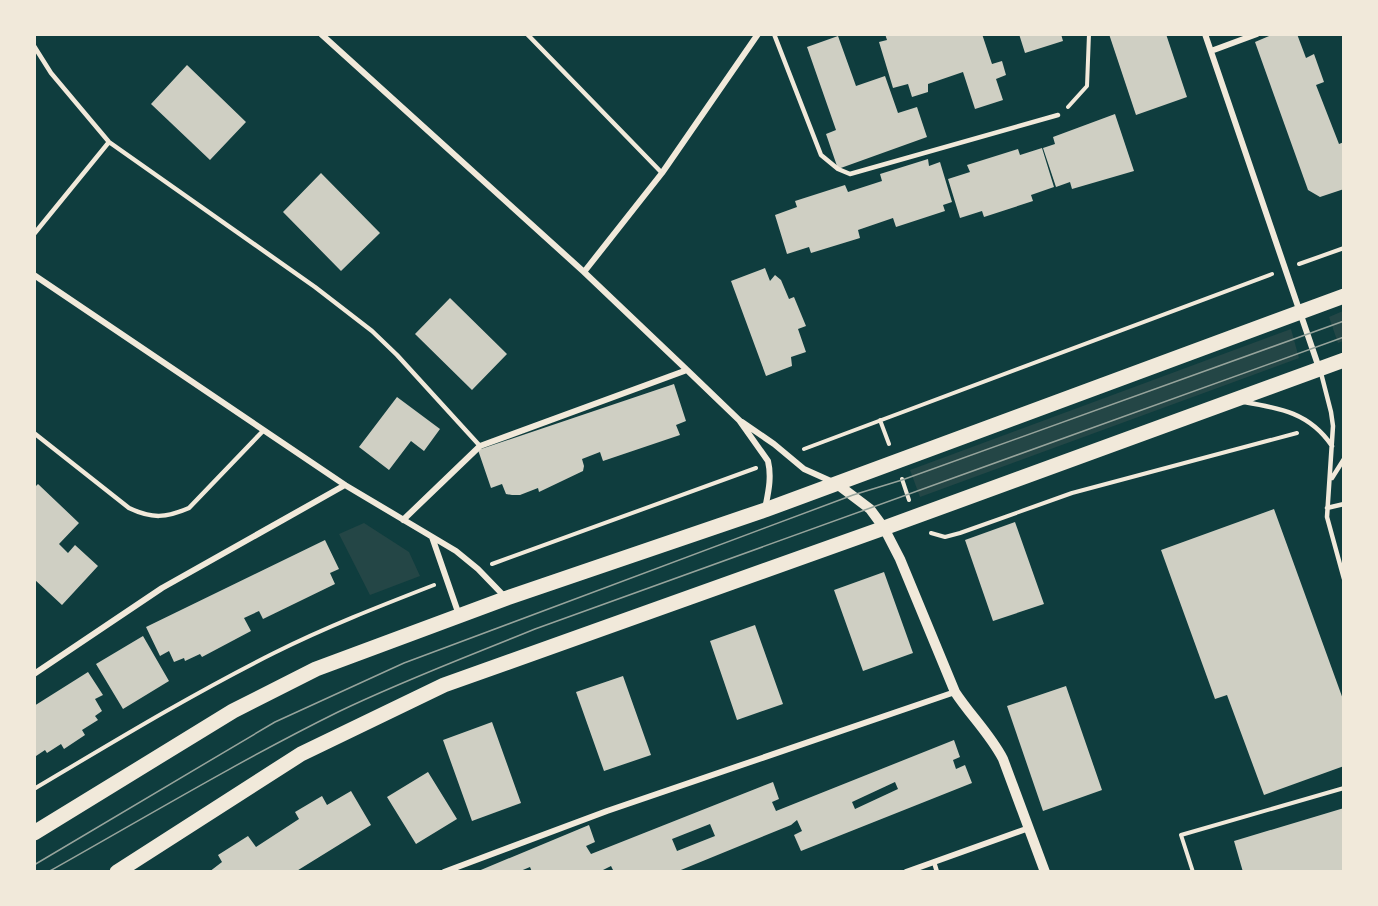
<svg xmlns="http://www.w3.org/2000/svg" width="1378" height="906" viewBox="0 0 1378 906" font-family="Barlow,sans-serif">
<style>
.green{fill:#244646}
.building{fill:#cfcfc3;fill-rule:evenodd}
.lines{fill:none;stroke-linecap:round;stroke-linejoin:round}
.path{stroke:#f1e9da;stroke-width:4}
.service{stroke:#f1e9da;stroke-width:4.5}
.minor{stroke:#f1e9da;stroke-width:6}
.tertiary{stroke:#f1e9da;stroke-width:10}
.primary{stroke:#f1e9da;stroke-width:15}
.tram{stroke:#97a49c;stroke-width:1.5}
</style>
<rect width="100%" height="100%" fill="#0f3d3e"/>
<path class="green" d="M1343 311V341L1338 343 1329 317Z
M1291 329 1299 358 920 497 910 470Z
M364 523 409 552 420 576 370 595 339 534Z"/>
<path class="building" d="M885 34H982L992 64 1002 61 1006 75 996 79 1003 100 975 109 963 72 928 84V92L912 97 908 84 893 88 879 42 887 40Z
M1019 34H1061L1063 41 1025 53Z
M1109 34H1166L1187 97 1136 115Z
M1274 34H1297L1306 58 1314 54 1324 82 1316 85 1339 144 1344 142V189L1320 197 1308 190 1255 42Z
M838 36 856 86 885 76 898 113 917 107 927 137 838 169 826 134 836 130 807 47Z
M187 65 246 122 210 160 151 104Z
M1115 114 1134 171 1072 189 1070 182 1056 187 1043 148 1055 144 1053 137Z
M1042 148 1054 187 1031 195 1033 201 984 217 982 211 960 218 948 179 970 172 967 165 1018 149 1020 155Z
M928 159 929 166 940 162 952 202 943 205 945 211 896 227 893 218 858 230 860 238 811 253 809 247 787 254 775 215 797 207 795 201 845 185 848 192 882 181 880 174Z
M321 173 380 233 341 271 283 212Z
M765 268 770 281 775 275 781 280 789 299 794 297 806 326 798 329 806 352 791 357 792 366 766 376 731 281Z
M450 298 507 354 472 390 415 334Z
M674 384 686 421 676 425 680 435 603 461 600 452 582 459 584 466 583 471 539 492 538 488 520 495H512L506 494 502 484 491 488 478 450Z
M397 397 440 429 424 451 411 441 389 470 359 447Z
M38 484 79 523 59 544 68 553 75 545 98 566 62 605 34 579V488Z
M1274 509 1344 702V766L1264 795 1227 695 1215 699 1161 550Z
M1015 522 1044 604 993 621 965 540Z
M325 540 339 569 330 573 335 584 263 619 259 611 244 618 251 631 202 657 200 654 185 661 184 658 174 662 169 651 160 656 146 627Z
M884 572 913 653 863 671 834 590Z
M755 625 783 704 737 720 710 641Z
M143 636 169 681 123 709 96 664Z
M88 672 103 695 95 699 102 711 95 716 98 720 82 730 85 735 64 749 61 744 47 753 45 750 36 756 34 706Z
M623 676 651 755 604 771 576 692Z
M1066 686 1102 790 1043 811 1007 706Z
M492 722 521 803 472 821 443 740Z
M954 740 960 757 953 760 956 769 965 765 972 783 801 851 794 835 802 831 797 820 791 825 676 872H614L611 866 599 872H532L530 867 518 872H476L589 825 595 842 586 846 591 854 773 782 779 799 772 802 776 811ZM895 782 898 789 855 809 852 802ZM710 824 715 836 677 851 672 839Z
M428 772 457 819 416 844 387 797Z
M351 791 371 825 295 872H209L222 862 218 855 248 836 256 847 299 819 295 812 322 796 327 805Z
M1344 808V872H1243L1234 841Z"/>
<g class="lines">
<path class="path" d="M1068 107 1087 86 1089 34
M1299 264 1344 248
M880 420 889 444
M804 449 1272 274
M902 479 909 500
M931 533 945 537 960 533 1072 493 1297 433
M492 564 756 468
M34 789C113 742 192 694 274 653 326 627 380 606 434 585
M1193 872 1181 835 1344 788"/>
<path class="service" d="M527 34 662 173
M774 34 821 155 838 169 850 174 1058 115
M34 46 51 73 109 142 315 287 372 331 397 355 480 446
M34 234 109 142
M1321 373 1331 412 1333 426 1327 517 1344 579
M1244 402C1280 408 1310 413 1332 446
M34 433 129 508C152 519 166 518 189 508L263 431
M1332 478 1344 459
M1327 508 1344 504
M934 862 937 872"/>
<path class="minor" d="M321 34 584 272 687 370 739 420 768 461C772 478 768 493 765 509
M1205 34 1319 368
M1211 51 1257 34
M584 272 662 173 758 34
M34 275 345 485 456 551 478 569 506 598
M742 422 774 444 804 469 833 482
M403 520 480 446 687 370
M432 537 459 615
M34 674 162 588 345 485
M444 872 607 811 955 692
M906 872 1029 828"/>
<path class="tertiary" d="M837 484 870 509 884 528 900 559 955 692C970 715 990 734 1003 759L1045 872"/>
<path class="primary" d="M34 833 233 711 316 669 507 598 765 510 1344 296
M117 872 301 754 444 685 884 528 1344 360"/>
<path class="tram" d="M34 865 275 722 404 663 853 495 902 480 1344 321
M48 872C144 818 239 761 338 712 402 681 469 656 535 629L1344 337"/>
</g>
<rect width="1378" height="906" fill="none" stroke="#f1e9da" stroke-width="72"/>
</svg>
